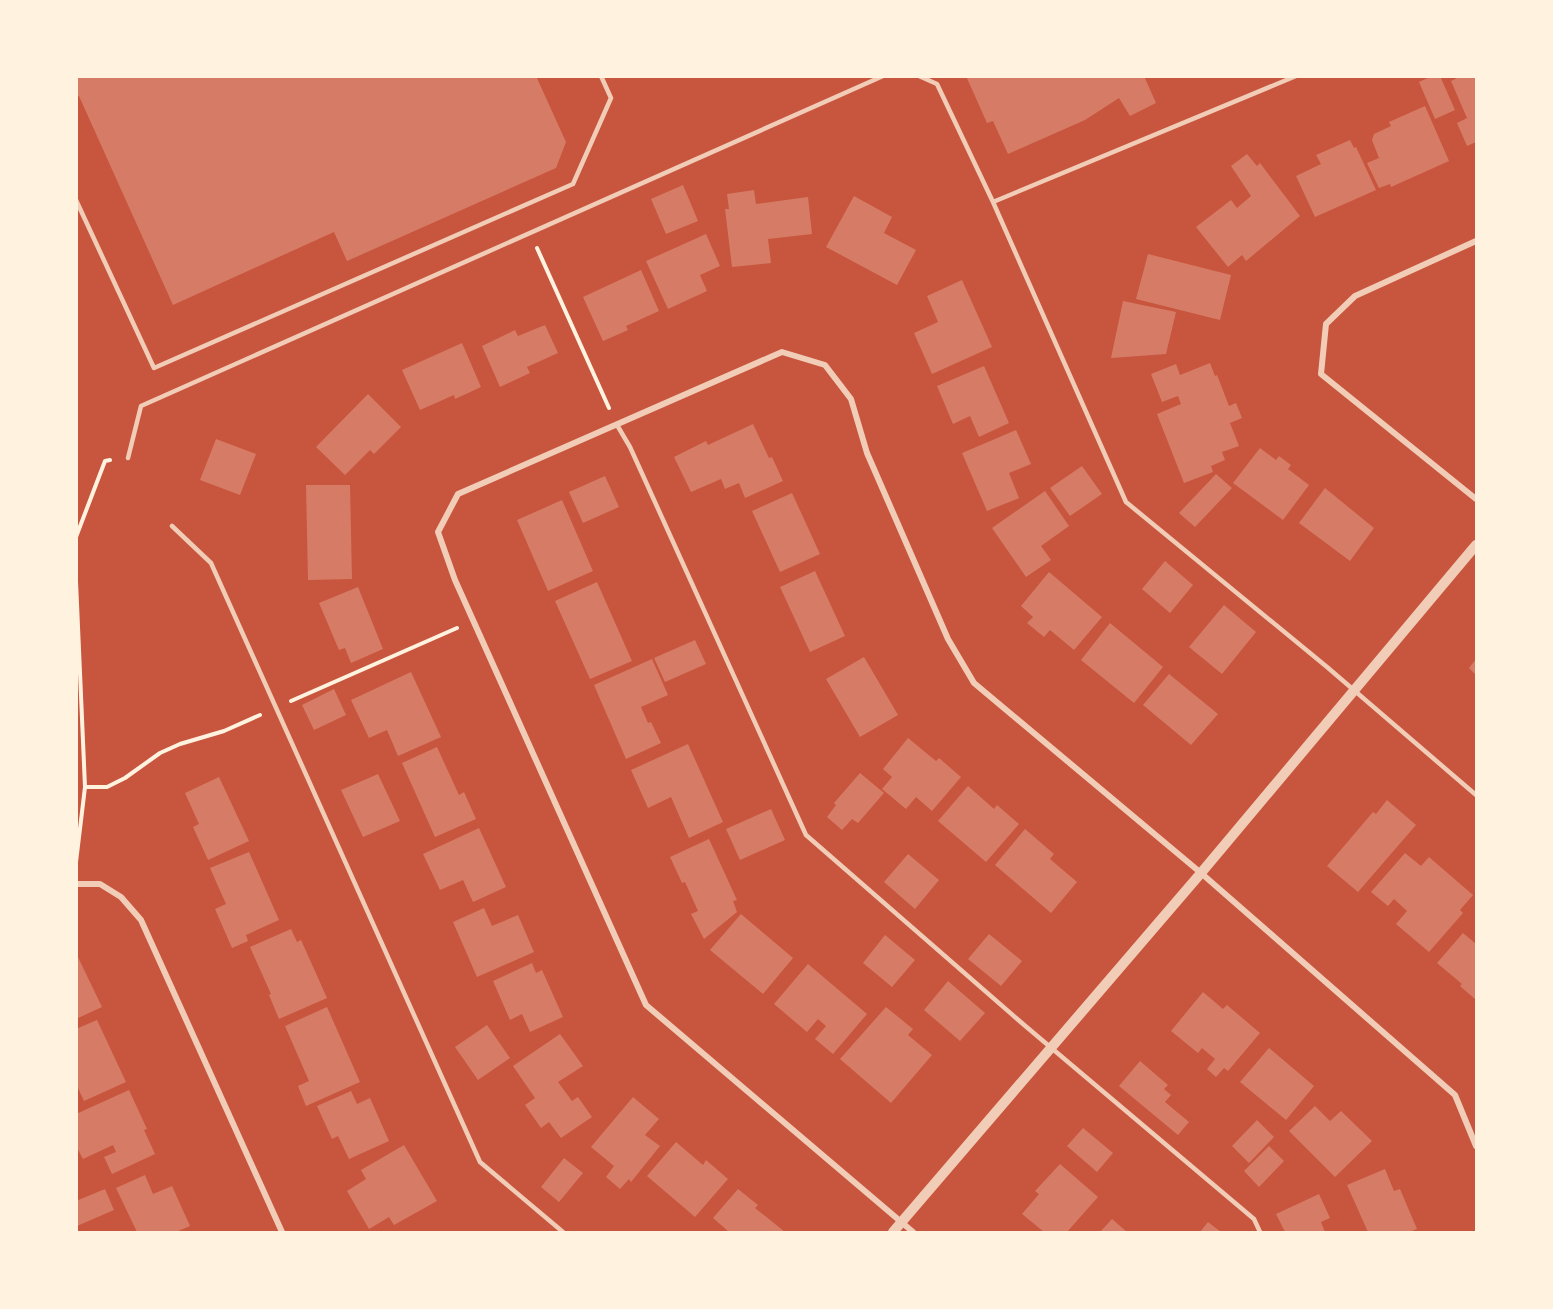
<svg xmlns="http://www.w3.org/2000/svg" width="1553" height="1309" viewBox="0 0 1553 1309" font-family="Inter,sans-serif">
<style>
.building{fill:#d67c66}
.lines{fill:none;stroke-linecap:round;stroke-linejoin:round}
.path{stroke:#fff3e0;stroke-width:4}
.service{stroke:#f1ccb7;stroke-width:4.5}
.minor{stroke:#f1ccb7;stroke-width:6}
.tertiary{stroke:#f1ccb7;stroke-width:10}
</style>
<rect width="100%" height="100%" fill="#c8553d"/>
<path class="building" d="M76 76H536L566 142 556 168 347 261 334 232 173 305 79 96 76 97Z
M966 76H1144L1156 103 1130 116 1119 98 1085 120 1008 154 993 121 987 123Z
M1432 76H1440L1455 110 1435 119 1419 82Z
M1461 76H1476V142L1467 146 1457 123 1467 118 1451 81Z
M1425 106 1449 161 1391 187 1390 184 1379 188 1367 163 1379 158 1372 140 1374 134 1391 126 1389 122Z
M1350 140 1354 148 1356 147 1376 190 1315 217 1296 176 1321 164 1316 155Z
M1247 154 1257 166 1260 163 1300 216 1246 261 1242 255 1228 267 1196 227 1231 200 1237 208 1251 196 1231 166Z
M683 185 698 221 666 234 651 199Z
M754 190 756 204 808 197 812 234 768 239 771 263 732 267 725 209H729L727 194Z
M854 196 892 217 884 233 916 250 897 285 826 247Z
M706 234 720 266 700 275 707 291 668 309 646 261Z
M1148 254 1231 275 1220 320 1136 299Z
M641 270 659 311 626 326 628 330 603 341 583 297Z
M962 280 992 347 932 374 914 333 938 322 927 296Z
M1123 301 1176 312 1166 354 1111 358Z
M545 325 558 353 527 367 530 373 500 387 482 346 515 330 518 336Z
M462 343 481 387 455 399 454 395 420 410 402 370Z
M1210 363 1215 376 1217 375 1229 406 1236 403 1242 418 1230 423 1239 446 1222 452 1225 460 1211 466 1213 472 1184 483 1157 414 1181 404 1178 396 1162 402 1151 374 1176 364 1180 375Z
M984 366 1009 423 979 437 970 416 953 424 937 386Z
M368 394 401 427 374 454 370 450 345 475 316 447Z
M753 424 769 458 772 457 783 481 745 498 739 483 725 489 721 479 691 492 674 457 706 441 708 445Z
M1016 430 1031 464 1009 473 1019 498 987 511 962 453Z
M216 439 256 454 240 495 200 480Z
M1260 448 1276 460 1279 456 1291 465 1288 469 1309 485 1283 520 1233 483Z
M1082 466 1102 494 1070 516 1050 488Z
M1216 474 1232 488 1195 527 1179 513Z
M605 476 619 507 583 523 569 492Z
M306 485H350L352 579 308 580Z
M1325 488 1374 528 1350 561 1299 523Z
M1045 491 1069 526 1041 546 1051 560 1026 577 992 528Z
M792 493 820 554 780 572 752 511Z
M562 500 593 571 548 591 517 520Z
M1165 561 1193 585 1170 613 1142 589Z
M815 571 845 636 810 652 780 587Z
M1049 572 1102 617 1074 650 1050 630 1044 637 1027 623 1033 617 1021 606Z
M597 582 632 661 590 679 555 601Z
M358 587 383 649 351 663 345 648 339 650 319 603Z
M1224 605 1256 632 1222 674 1189 647Z
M1110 623 1163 667 1134 703 1081 660Z
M695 640 706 664 665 682 654 658Z
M864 657 898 715 860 737 826 679Z
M652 659 668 695 641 707 648 723 651 722 661 743 626 759 594 685Z
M1476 659V675L1469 668Z
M411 672 441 737 398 756 387 730 369 738 351 700Z
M1169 674 1218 714 1191 745 1143 705Z
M334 689 346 715 314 730 302 705Z
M908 738 936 761 939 758 961 777 932 811 916 797 906 809 882 789 892 777 883 769Z
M688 744 723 822 689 838 671 797 648 808 631 770Z
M437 747 459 795 464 792 476 819 435 837 402 763Z
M860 773 884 793 858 823 852 819 842 830 827 817 836 805 834 803Z
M378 774 400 821 363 837 341 790Z
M219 777 249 841 208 860 193 827 199 824 185 793Z
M968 786 994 809 997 805 1019 824 986 862 938 821Z
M1387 800 1416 825 1358 892 1327 866 1373 812 1376 814Z
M771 809 785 840 740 860 726 829Z
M479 828 506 887 473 902 463 880 440 890 423 854Z
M1025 829 1054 854 1050 859 1077 882 1051 913 995 865Z
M709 839 737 900 733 901 737 912 704 939 691 914 698 911 685 882 682 883 670 857Z
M249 852 279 920 246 935 248 941 232 948 215 909 226 904 210 868Z
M1405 853 1421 866 1429 857 1473 895 1460 910 1463 913 1429 952 1396 924 1407 911 1394 899 1388 906 1371 892Z
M908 854 939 880 915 909 884 882Z
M484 908 492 926 518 915 534 952 477 977 453 922Z
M741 914 793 958 763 994 710 950Z
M291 929 297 942 301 940 327 998 279 1019 269 995 271 994 250 947Z
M1463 933 1476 944V1000L1460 986 1462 984 1437 963Z
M989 934 1022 961 1001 986 968 959Z
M885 935 915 960 892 987 863 963Z
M76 953 102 1007 76 1019Z
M532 963 536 973 542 970 563 1017 530 1032 522 1014 510 1020 493 981Z
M808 964 867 1014 833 1054 815 1039 826 1026 818 1019 807 1032 774 1004Z
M948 981 985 1013 960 1041 924 1010Z
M1203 992 1223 1009 1227 1005 1260 1033 1228 1071 1224 1068 1216 1077 1207 1069 1215 1059 1202 1048 1198 1053 1171 1031Z
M327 1007 360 1082 306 1106 298 1086 309 1081 285 1026Z
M886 1007 913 1029 908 1035 932 1055 891 1103 840 1059Z
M97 1020 126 1082 84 1101 76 1084V1029Z
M487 1025 510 1058 478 1080 455 1047Z
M560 1034 583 1066 558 1082 572 1101 578 1097 592 1117 561 1138 549 1122 541 1128 525 1105 535 1098 513 1066Z
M1269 1048 1314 1086 1286 1120 1240 1082Z
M1140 1061 1168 1085 1164 1089 1171 1095 1165 1102 1189 1122 1178 1135 1119 1086Z
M129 1090 147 1129 144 1130 155 1154 112 1174 104 1157 116 1152 113 1145 83 1159 76 1146V1114Z
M351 1091 357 1104 370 1098 389 1141 349 1159 338 1136 332 1139 317 1106Z
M633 1097 659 1119 645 1135 660 1146 631 1182 629 1179 620 1189 606 1177 614 1166 591 1147Z
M1315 1106 1330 1121 1341 1111 1372 1141 1335 1177 1289 1131Z
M1257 1120 1274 1137 1249 1163 1232 1146Z
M1083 1128 1113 1153 1097 1172 1067 1146Z
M676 1142 703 1165 706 1160 728 1179 695 1217 647 1176Z
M404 1145 437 1201 394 1225 389 1217 369 1229 347 1191 366 1179 361 1170Z
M1269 1146 1284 1161 1259 1187 1244 1171Z
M564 1158 583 1173 559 1202 541 1187Z
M1060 1164 1098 1197 1067 1232H1044L1022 1214 1039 1194 1035 1191Z
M1385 1169 1394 1191 1400 1189 1417 1229 1409 1232H1368L1347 1185Z
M145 1175 153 1194 172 1186 190 1226 176 1232H137L116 1188Z
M105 1189 114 1210 77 1226 76 1201Z
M738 1189 758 1205 755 1208 785 1232H727L728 1231 713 1218Z
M1319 1194 1330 1218 1321 1222 1325 1232H1285L1276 1214Z
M1112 1219 1127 1232H1100Z
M1208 1222 1221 1232H1200Z"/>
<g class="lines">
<path class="path" d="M537 248 609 408
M76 537 105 461 110 460
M76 581 85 787 76 862
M291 701 457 628
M85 787H107L125 778 160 753 180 744 224 731 260 715"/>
<path class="service" d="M919 76 937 84 993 202 1126 502 1327 667 1476 795
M76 200 154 368 573 184 611 98 601 76
M993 202 1296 76
M617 425 630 447 806 835 1023 1024 1254 1219 1260 1232
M128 458 141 406 883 76
M172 526 211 563 480 1162 563 1232"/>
<path class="minor" d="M1476 241 1355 296 1326 324 1321 374 1476 499
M76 884H100L121 897 141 920 282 1232
M913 1232 646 1005 455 580 438 532 458 494 782 352 825 365 851 399 867 453 948 639 974 683 1201 873 1455 1095 1476 1146"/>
<path class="tertiary" d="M893 1232 1201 873 1476 545"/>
</g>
<rect width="1553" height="1309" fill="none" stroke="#fff3e0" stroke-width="156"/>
</svg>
